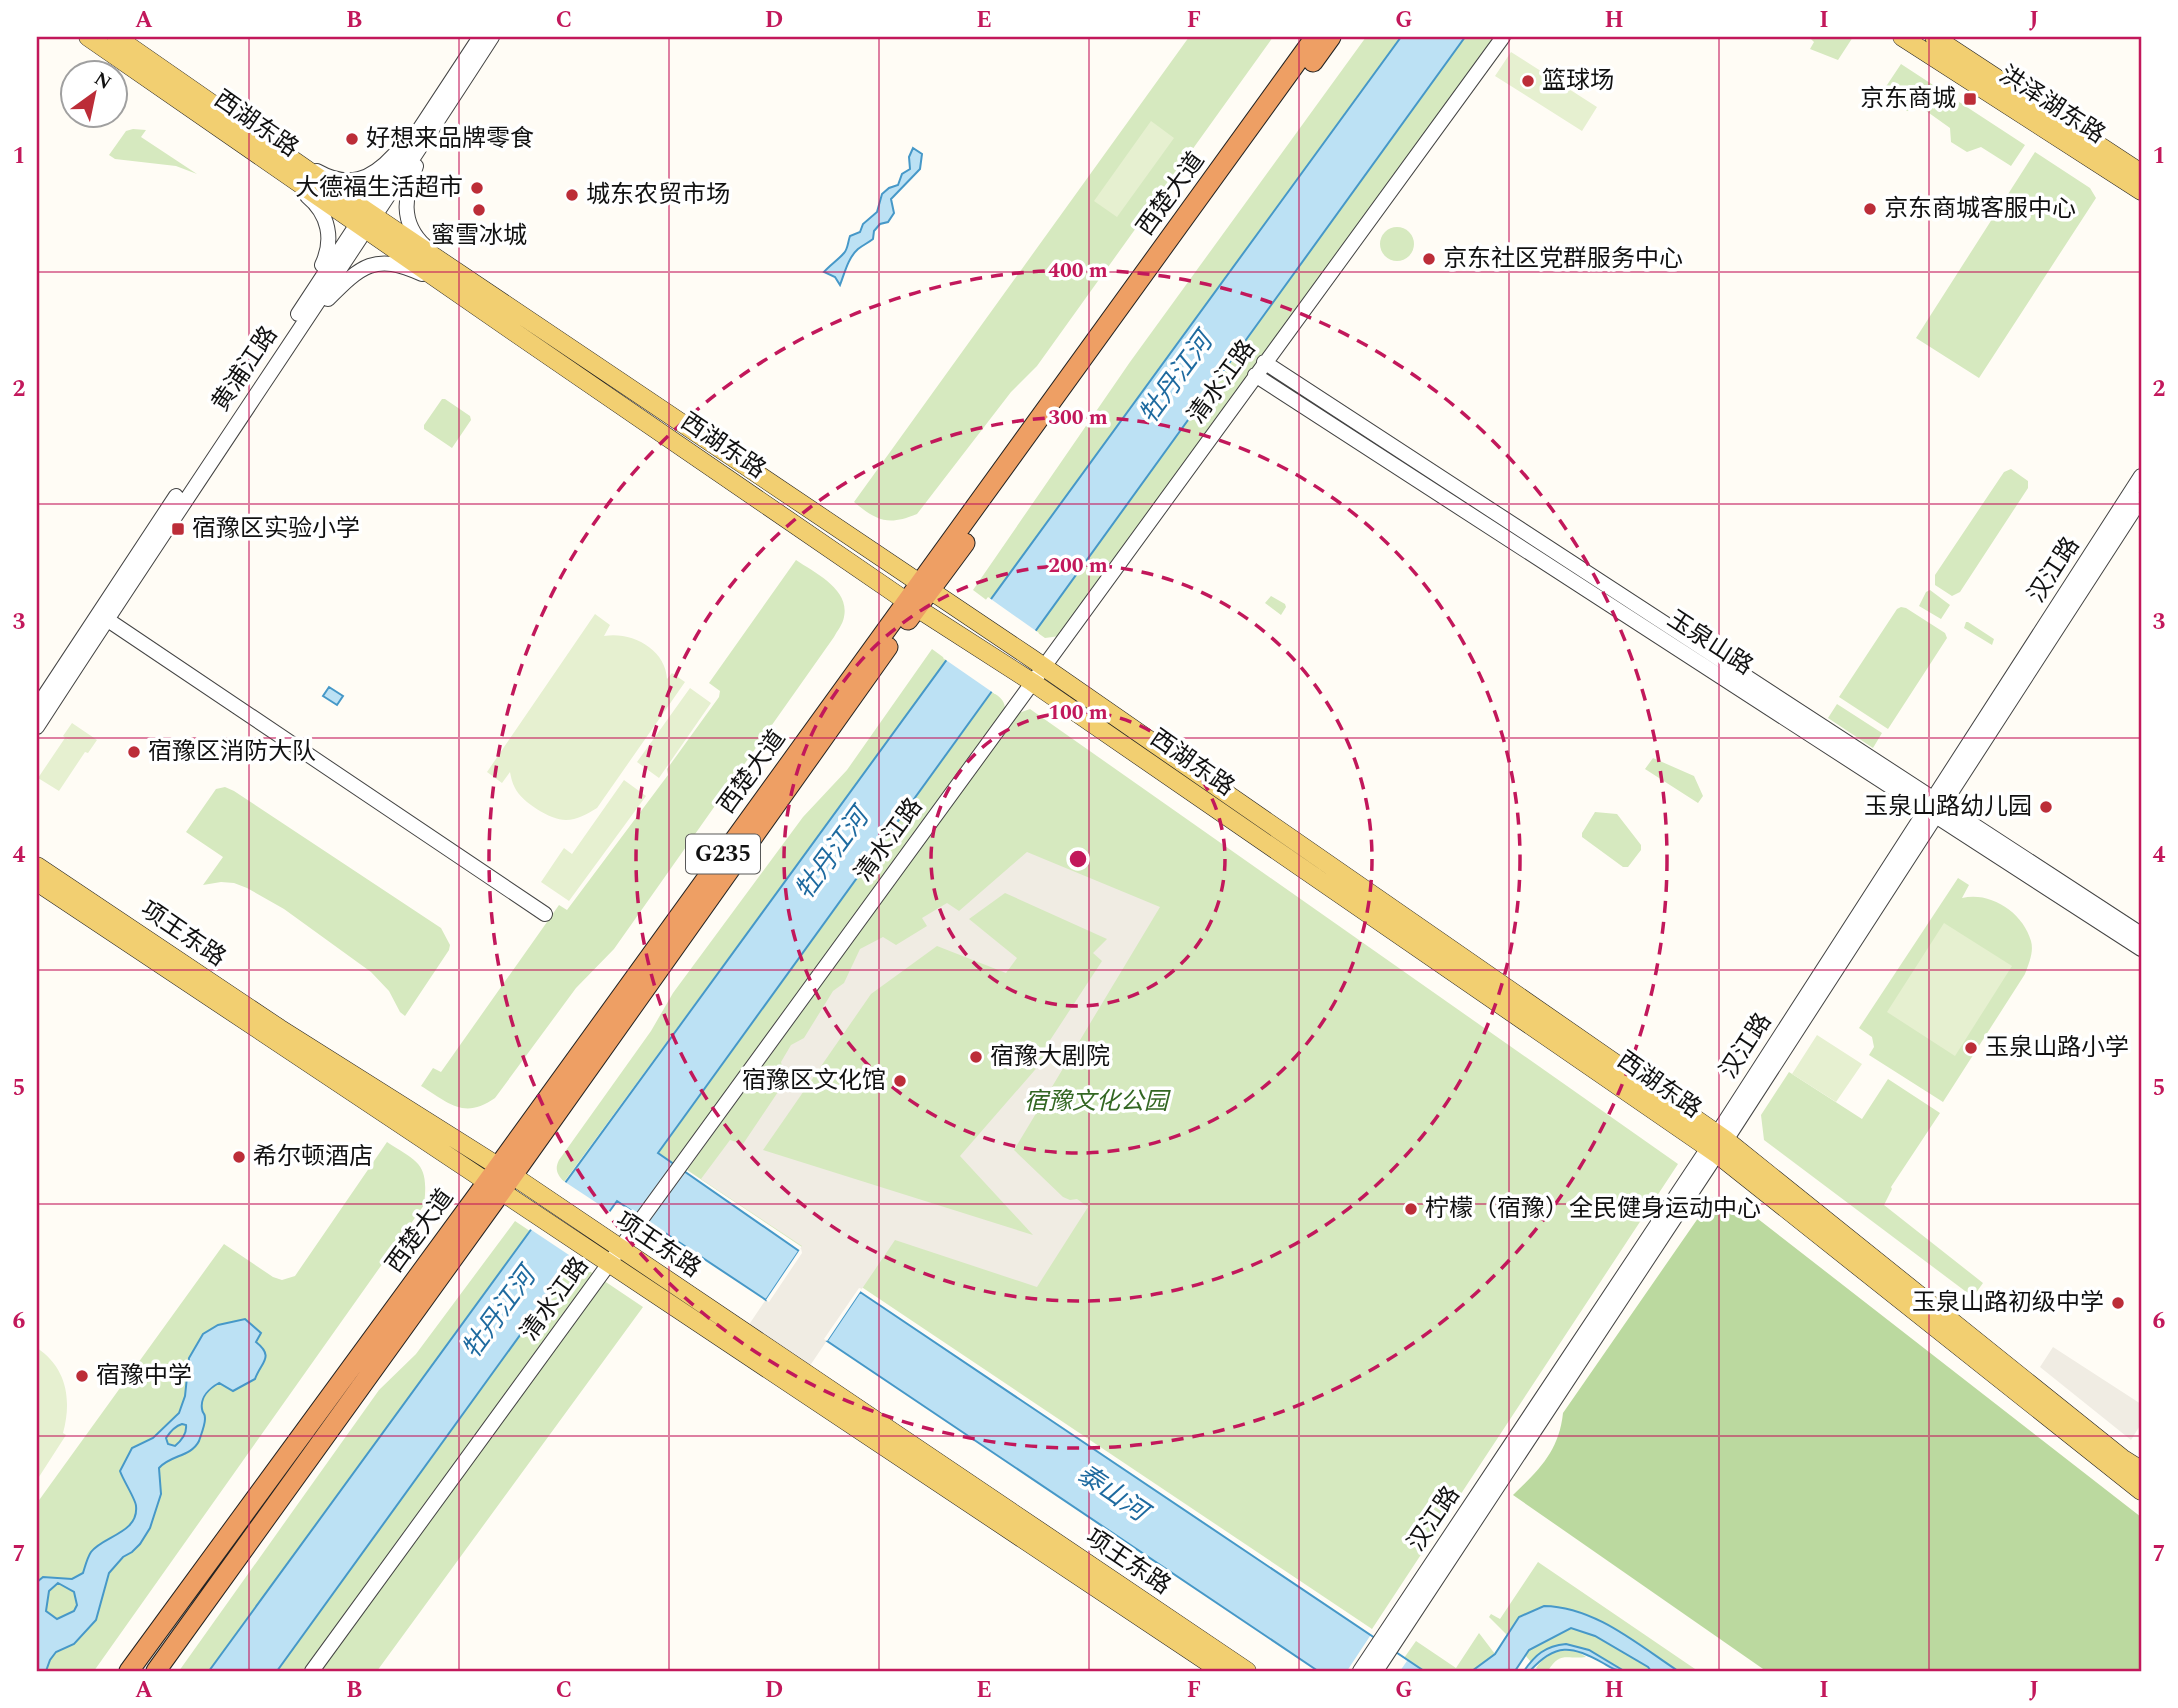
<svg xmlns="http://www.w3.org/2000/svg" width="2178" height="1708" viewBox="0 0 2178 1708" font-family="Spectral,'Noto Sans SC',serif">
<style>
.green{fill:#d6e9bf}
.forest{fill:#bbd99f}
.pitch{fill:#e6f0d0}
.plaza{fill:#f0ece3;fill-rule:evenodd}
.water{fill:#bce1f4;stroke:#4698c8;stroke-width:2;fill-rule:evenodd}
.pier{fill:#fffcf5}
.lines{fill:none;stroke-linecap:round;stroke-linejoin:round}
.minor-casing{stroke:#444;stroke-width:16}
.major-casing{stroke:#222;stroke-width:19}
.highway-casing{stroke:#222;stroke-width:21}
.minor{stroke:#fff;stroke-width:14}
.major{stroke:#f2cf71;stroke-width:18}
.highway{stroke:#ee9f64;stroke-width:19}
.grid{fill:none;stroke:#c2185b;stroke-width:2;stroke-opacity:0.55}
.ring{fill:none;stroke:#c2185b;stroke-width:3.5;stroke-dasharray:12 9}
.poi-dot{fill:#bc2d38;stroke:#fff;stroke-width:2.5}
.labels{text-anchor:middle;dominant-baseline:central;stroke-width:7;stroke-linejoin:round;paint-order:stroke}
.shield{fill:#fff;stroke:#585858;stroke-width:2}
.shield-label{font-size:23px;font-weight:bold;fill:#111}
.poi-label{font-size:24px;fill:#111;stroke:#fff;text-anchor:start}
.street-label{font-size:24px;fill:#111;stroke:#fff}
.park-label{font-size:24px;font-style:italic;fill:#336723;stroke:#fff}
.water-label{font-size:26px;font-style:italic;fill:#1e6a9f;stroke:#fff}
.centre{fill:#c2185b;stroke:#fff;stroke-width:3.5}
.ring-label{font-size:21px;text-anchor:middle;font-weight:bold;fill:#c2185b;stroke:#fff;stroke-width:7;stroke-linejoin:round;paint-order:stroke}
.neatline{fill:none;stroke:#c2185b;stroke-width:2.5}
.grid-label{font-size:23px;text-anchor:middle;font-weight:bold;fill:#c2185b}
</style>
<rect width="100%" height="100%" fill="#fffcf5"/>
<path class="green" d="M1189 37H1273L1037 366 1011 392 917 514C888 526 877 521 854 502Z
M1366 37H1401L989 602 973 590 1130 362Z
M1465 37H1499L1060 636 1045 638 1035 631Z
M1809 37H1853L1838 60 1810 49 1814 42Z
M1901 64 2025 145 2011 166 1981 147 1967 152 1951 142 1950 128 1922 108 1907 111 1885 88Z
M133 129 146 130 141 137 197 174 176 166 115 159 109 155 126 131Z
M2035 152 2090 188 2096 198 1979 378 1916 338Z
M1380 244a17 17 0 1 1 34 0a17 17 0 1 1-34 0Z
M442 399H445L470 416 471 420 452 448 424 429V425Z
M2011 469 2028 481V488L1960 592 1952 596 1935 585V575L2004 472Z
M796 560C815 573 850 589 844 617 843 624 837 631 834 637L614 949 576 988 495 1098C464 1120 449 1103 421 1086L433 1068 441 1072 559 905 567 910 668 775 667 769 719 697 720 691 709 683Z
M1930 590 1950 605 1941 619 1919 606 1926 592Z
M1271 596 1285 604 1286 607 1281 615 1265 603Z
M1901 607 1906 608 1945 633 1947 638 1888 729 1839 697 1897 609Z
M1966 622H1968L1994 639 1992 645 1964 628Z
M932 649 947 660 564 1182C558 1175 554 1170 559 1160L651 1031 673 993 803 817 847 770Z
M992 692C1002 698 1006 702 1005 714L676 1166 658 1154Z
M1837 704 1882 733 1873 748 1828 718Z
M1030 709 1678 1164 1372 1629 687 1170 1019 713Z
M1653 758 1694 776 1703 796 1698 803 1645 769Z
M225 787 234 791 441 928 450 945 449 950 405 1016 400 1012 389 991 371 972 284 909 247 888 234 883 221 882 203 885 223 857 186 832 216 789Z
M1595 812 1617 814 1641 845V850L1628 867H1623L1582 837V833Z
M1958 878 1969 885 1962 898C1990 891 2023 912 2031 941 2034 952 2029 963 2025 974L1943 1102 1869 1055 1874 1047 1872 1037 1859 1028Z
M1789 1072 1862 1119 1888 1079 1940 1113 1891 1187 1892 1189 1884 1205 1983 1283 1973 1297 1764 1140 1761 1115Z
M387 1142C419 1163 429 1163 424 1205L94 1671H37V1503L224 1244 273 1277 282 1280 295 1276Z
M515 1221 643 1307 377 1671H179L379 1390 416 1354Z
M1538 1562 1698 1671H1678L1637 1642 1582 1613 1519 1617 1507 1635 1489 1617 1491 1614 1500 1619Z
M1570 1628 1595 1636 1649 1667 1651 1671H1624L1589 1650 1566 1644 1537 1655 1531 1662 1525 1655C1534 1641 1555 1635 1570 1628Z
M1479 1633 1495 1654 1472 1671H1424L1404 1658 1416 1641 1456 1668Z
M1562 1650 1577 1651 1586 1657C1568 1660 1560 1650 1548 1671H1540L1536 1668C1543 1658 1550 1653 1562 1650Z"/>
<path class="forest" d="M1722 1196 1735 1201 2141 1517V1671H1766L1513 1495C1539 1470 1559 1451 1563 1413L1712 1198Z"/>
<path class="pitch" d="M1511 52 1597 107 1582 131 1495 76Z
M1151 121 1174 138 1117 217 1094 201Z
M595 614 610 625 604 636C631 631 666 649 667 679L672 673 685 682 597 808C587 814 577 820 566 820 550 820 522 802 515 788 512 783 511 777 510 772L502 783 487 772Z
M690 688 711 703 659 778 637 762Z
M72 723 97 740 88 753 85 752 59 791 38 778 65 738 70 741 63 736Z
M624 780 646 796 569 901 541 882 564 848 572 854Z
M1944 923 2012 966 1955 1056 1887 1012Z
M1817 1035 1862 1064 1836 1102 1792 1074Z
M37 1348C67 1368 72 1400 63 1433L66 1435 37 1480Z"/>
<path class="plaza" d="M1027 852 1160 907 1014 1150 1063 1197 1070 1200 1077 1199 1088 1207 1037 1287 895 1240 805 1373 744 1332 802 1246 701 1179 730 1140 743 1144 786 1080 781 1062 791 1045 804 1038 833 991 844 983 860 949 883 937 896 945 927 926 922 918 947 903 959 911ZM1005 893 1107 939 1093 953 1102 961 1043 1051 1047 1056 960 1156 1033 1235 763 1150 871 994 937 946 1006 973 1017 958 969 919Z
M2053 1347 2141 1404V1424L2131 1440 2040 1367Z"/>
<path class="water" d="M1401 37H1465L658 1153 799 1251 766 1300 617 1201 277 1671H209Z
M913 148 922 154 920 169 893 197 891 199 894 213 888 222 880 224 874 231 873 239C868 243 863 245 858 249 848 258 845 272 840 285L835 277 824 272C830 265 838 260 844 253 848 249 848 241 850 236L860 232 863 224 877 212 882 194 889 188 898 185 902 174 910 169 909 157Z
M329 687 343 696 337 705 323 696Z
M860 1292 1424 1671H1318L827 1341Z
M245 1319 261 1333 256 1342C275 1357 261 1362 255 1379L233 1391 219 1383C210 1388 200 1397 202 1409 203 1416 205 1411 205 1419 205 1425 201 1435 199 1441 191 1457 170 1455 159 1468L161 1494 150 1528 140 1544 132 1552 123 1557 109 1573 96 1620 74 1644 56 1652 50 1660 46 1671H37V1582L43 1577 72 1579 83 1573C85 1567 87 1558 91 1552 103 1536 139 1533 136 1506 136 1500 123 1480 120 1471L132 1448 153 1438 179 1413 185 1396 189 1358 203 1334 218 1325ZM182 1424 186 1425C187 1433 181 1441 175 1446L168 1444 166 1438C170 1432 175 1426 182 1424ZM58 1583 74 1592 77 1605 74 1611 57 1619 46 1611 49 1591Z
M1544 1606C1595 1607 1637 1644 1678 1671H1651L1648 1667 1595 1636 1571 1628 1529 1650 1515 1671H1472L1495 1654 1519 1617Z
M1566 1644 1589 1650 1624 1671C1615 1671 1610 1667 1603 1663 1572 1645 1555 1643 1530 1671H1524C1535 1655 1545 1646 1566 1644Z"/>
<path class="pier" d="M988 597 1039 633 995 694 943 658Z
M562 1180 612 1213 578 1261 527 1227Z
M801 1248 802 1253 769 1302 766 1300Z
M859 1288 862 1289 827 1341 824 1339Z
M1370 1636 1407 1661 1400 1671H1347Z"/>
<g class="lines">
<g class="minor-casing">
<path id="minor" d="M416 166C405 195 399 222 425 246
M317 171C349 189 371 180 394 155
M307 196C329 214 334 240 322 265
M328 299C361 266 375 252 422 274
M298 314 480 37
M1264 362 2141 934
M1255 375 2141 949
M99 614 545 914
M37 707 176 496
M37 727C187 495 343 268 492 37
M312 1671 1503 37
M1360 1671 1708 1148 2141 476
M1376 1671 1717 1154 2141 499"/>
</g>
<g class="major-casing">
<path id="major" d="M88 37 514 332 906 601 1032 682 1717 1154 2141 1491
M116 37 365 210 1031 658 1726 1140 2122 1458 2141 1470
M1902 37 2141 191
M1934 37 2141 173
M37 866 279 1028 512 1175 1247 1671
M37 882 1221 1671"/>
</g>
<g class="highway-casing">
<path id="highway" d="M1313 62 1331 37
M908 620 965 543
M129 1671 487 1182 1315 37
M156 1671 501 1192 888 647"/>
</g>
<use href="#minor" class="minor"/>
<use href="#major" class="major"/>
<use href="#highway" class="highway"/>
</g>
<path class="grid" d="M249 37V1671M459 37V1671M669 37V1671M879 37V1671M1089 37V1671M1299 37V1671M1509 37V1671M1719 37V1671M1929 37V1671M37 272H2141M37 504H2141M37 738H2141M37 970H2141M37 1204H2141M37 1436H2141"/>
<g class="ring">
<circle cx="1078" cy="859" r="147"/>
<circle cx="1078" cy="859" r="294"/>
<circle cx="1078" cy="859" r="442"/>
<circle cx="1078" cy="859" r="589"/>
</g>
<g class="poi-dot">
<circle cx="1528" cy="81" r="7"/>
<rect x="1963" y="92" width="14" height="14" rx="3.5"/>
<circle cx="352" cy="139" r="7"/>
<circle cx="477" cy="188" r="7"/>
<circle cx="572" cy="195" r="7"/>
<circle cx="1870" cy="209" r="7"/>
<circle cx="479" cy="210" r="7"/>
<circle cx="1429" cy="259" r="7"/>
<rect x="171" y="522" width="14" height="14" rx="3.5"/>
<circle cx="134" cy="752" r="7"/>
<circle cx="2046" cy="807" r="7"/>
<circle cx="1971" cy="1048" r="7"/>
<circle cx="976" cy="1057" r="7"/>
<circle cx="900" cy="1081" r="7"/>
<circle cx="239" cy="1157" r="7"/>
<circle cx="1411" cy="1209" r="7"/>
<circle cx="2118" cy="1303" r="7"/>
<circle cx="82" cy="1376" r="7"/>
</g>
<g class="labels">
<rect class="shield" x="686" y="834.5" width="74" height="39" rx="5"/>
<g class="shield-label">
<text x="723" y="854">G235</text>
</g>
<g class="poi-label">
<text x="1542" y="81">篮球场</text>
<text x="1956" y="99" text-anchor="end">京东商城</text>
<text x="366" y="139">好想来品牌零食</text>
<text x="463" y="188" text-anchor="end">大德福生活超市</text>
<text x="586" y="195">城东农贸市场</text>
<text x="1884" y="209">京东商城客服中心</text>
<text x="479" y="236" text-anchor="middle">蜜雪冰城</text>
<text x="1443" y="259">京东社区党群服务中心</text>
<text x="192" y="529">宿豫区实验小学</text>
<text x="148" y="752">宿豫区消防大队</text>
<text x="2032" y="807" text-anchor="end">玉泉山路幼儿园</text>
<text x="1985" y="1048">玉泉山路小学</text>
<text x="990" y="1057">宿豫大剧院</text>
<text x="886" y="1081" text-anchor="end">宿豫区文化馆</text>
<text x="253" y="1157">希尔顿酒店</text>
<text x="1425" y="1209">柠檬（宿豫）全民健身运动中心</text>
<text x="2104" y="1303" text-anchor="end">玉泉山路初级中学</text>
<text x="96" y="1376">宿豫中学</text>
</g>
<g class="street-label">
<text transform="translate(2052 105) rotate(33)">洪泽湖东路</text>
<text transform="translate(256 124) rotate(35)">西湖东路</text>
<text transform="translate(1171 194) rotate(-54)">西楚大道</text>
<text transform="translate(245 369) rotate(-56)">黄浦江路</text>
<text transform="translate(1222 382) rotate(-54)">清水江路</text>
<text transform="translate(723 446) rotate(34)">西湖东路</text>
<text transform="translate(2054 570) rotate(-57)">汉江路</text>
<text transform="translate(1710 643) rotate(33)">玉泉山路</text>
<text transform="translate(1192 763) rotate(35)">西湖东路</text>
<text transform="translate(752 772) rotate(-54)">西楚大道</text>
<text transform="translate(889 840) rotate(-54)">清水江路</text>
<text transform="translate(183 934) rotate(34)">项王东路</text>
<text transform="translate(1746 1046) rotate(-57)">汉江路</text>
<text transform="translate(1659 1085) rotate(35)">西湖东路</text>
<text transform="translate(420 1231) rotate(-54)">西楚大道</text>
<text transform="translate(658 1245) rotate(34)">项王东路</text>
<text transform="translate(555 1299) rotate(-54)">清水江路</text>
<text transform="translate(1434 1519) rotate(-56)">汉江路</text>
<text transform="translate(1128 1562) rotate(34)">项王东路</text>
</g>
<g class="park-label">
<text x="1096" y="1102">宿豫文化公园</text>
</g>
<g class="water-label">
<text transform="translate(1176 378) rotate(-54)">牡丹江河</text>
<text transform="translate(832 854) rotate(-54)">牡丹江河</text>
<text transform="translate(499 1313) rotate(-54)">牡丹江河</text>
<text transform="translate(1112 1493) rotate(34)">泰山河</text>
</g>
</g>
<circle cx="1078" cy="859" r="10" class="centre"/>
<g class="ring-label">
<text x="1078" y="277">400 m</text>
<text x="1078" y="424">300 m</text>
<text x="1078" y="572">200 m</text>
<text x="1078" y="719">100 m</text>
</g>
<rect width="2178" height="1708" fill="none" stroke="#ffffff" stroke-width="77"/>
<g transform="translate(94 94) rotate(33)"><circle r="33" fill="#ffffff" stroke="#a0a0a0" stroke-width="2"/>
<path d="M0-5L12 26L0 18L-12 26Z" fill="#bc2d38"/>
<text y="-10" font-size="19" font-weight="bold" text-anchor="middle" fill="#111111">N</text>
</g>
<rect x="38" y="38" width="2102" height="1632" class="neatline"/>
<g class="grid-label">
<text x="144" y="27">A</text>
<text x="354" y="27">B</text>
<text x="564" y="27">C</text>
<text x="774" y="27">D</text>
<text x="984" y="27">E</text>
<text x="1194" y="27">F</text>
<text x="1404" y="27">G</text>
<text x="1614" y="27">H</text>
<text x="1824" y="27">I</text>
<text x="2034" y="27">J</text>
<text x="19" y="163">1</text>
<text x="2159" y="163">1</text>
<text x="19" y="396">2</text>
<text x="2159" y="396">2</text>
<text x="19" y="629">3</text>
<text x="2159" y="629">3</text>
<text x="19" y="862">4</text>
<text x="2159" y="862">4</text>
<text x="19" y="1095">5</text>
<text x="2159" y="1095">5</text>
<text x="19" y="1328">6</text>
<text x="2159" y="1328">6</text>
<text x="19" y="1561">7</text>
<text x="2159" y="1561">7</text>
<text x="144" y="1697">A</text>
<text x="354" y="1697">B</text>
<text x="564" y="1697">C</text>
<text x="774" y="1697">D</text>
<text x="984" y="1697">E</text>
<text x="1194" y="1697">F</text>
<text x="1404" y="1697">G</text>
<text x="1614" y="1697">H</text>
<text x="1824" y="1697">I</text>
<text x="2034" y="1697">J</text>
</g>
</svg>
